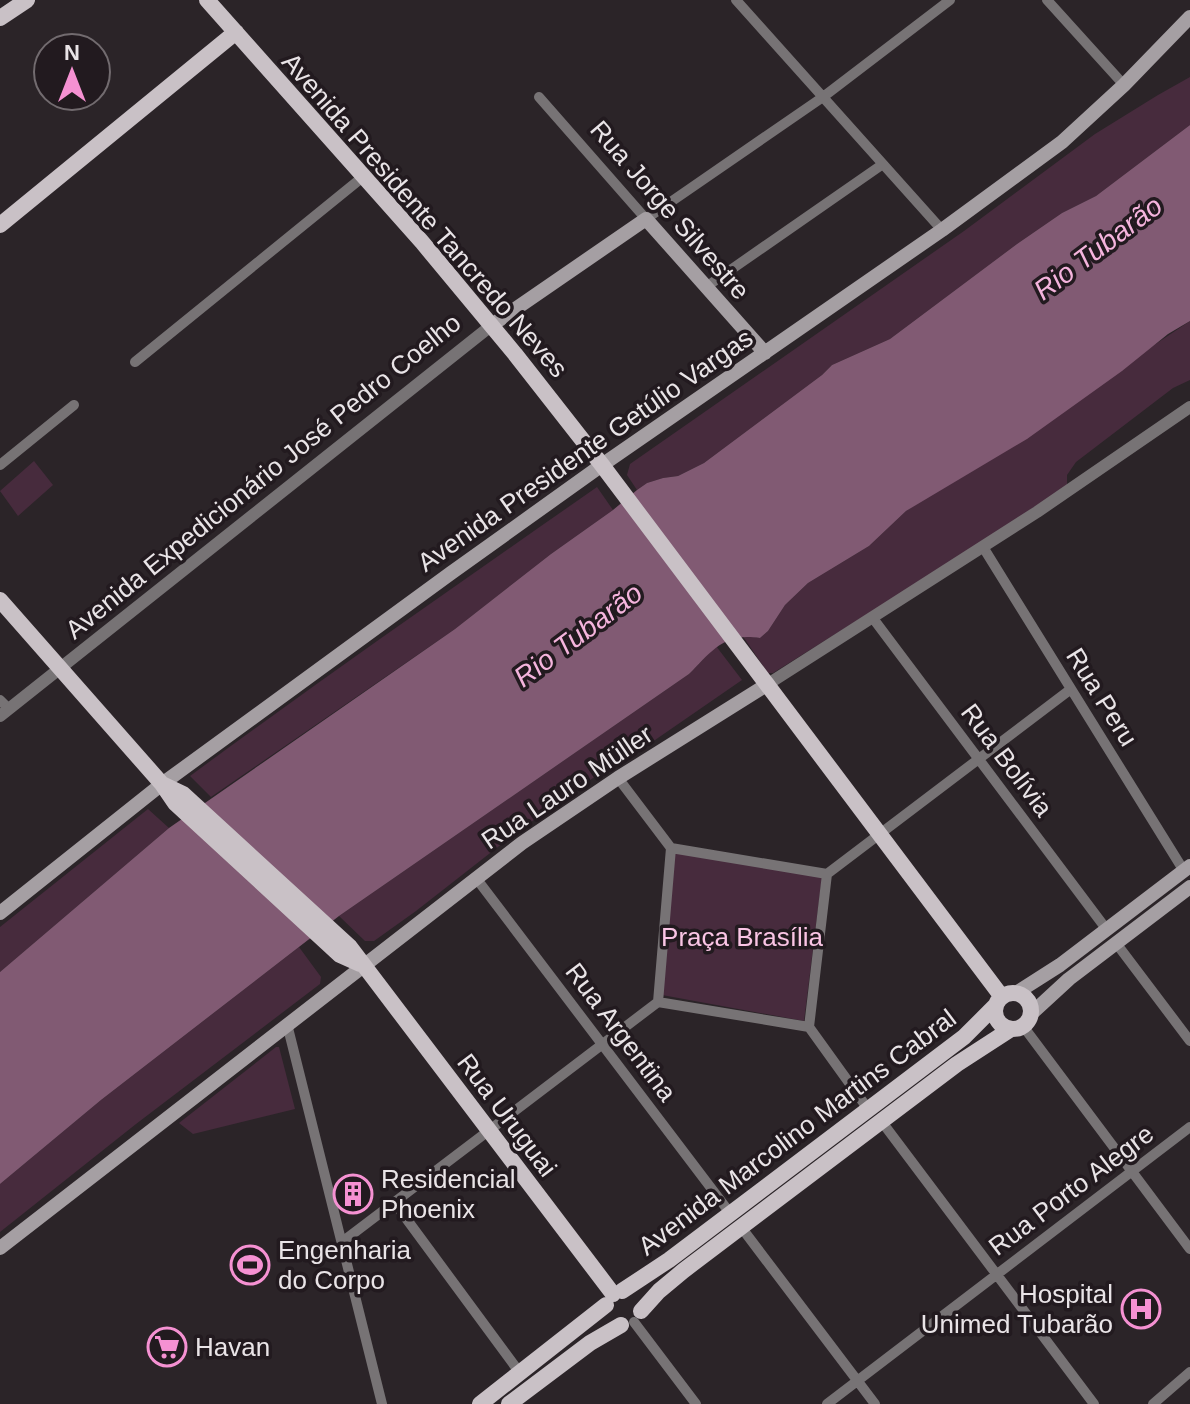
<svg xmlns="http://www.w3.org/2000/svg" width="1190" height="1404" viewBox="0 0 1190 1404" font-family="Arial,sans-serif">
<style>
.green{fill:#472b3d}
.water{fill:#815a73}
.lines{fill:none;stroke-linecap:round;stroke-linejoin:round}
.minor{stroke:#777375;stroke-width:10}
.tertiary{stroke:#777375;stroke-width:12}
.secondary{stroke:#a59fa3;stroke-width:14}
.primary{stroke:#c9c1c6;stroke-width:16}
.labels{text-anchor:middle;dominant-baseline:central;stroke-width:7;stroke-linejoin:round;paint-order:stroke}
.street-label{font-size:26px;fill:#e9e4e7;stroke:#221a1f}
.park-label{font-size:26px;fill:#fac5e5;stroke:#221a1f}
.poi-label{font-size:26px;fill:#e9e4e7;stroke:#221a1f;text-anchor:start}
.water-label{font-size:28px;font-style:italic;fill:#f5b4dd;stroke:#221a1f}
</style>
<rect width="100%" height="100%" fill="#2b2428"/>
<path class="green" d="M1190 77V125L1096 196 1062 213 1017 244 890 339 832 365 822 375 704 463 678 476 663 478 647 483 637 490 627 475 630 464 964 231 1095 134 1158 95Z
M1190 321V380L1173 388 1076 462 1067 475V485L981 543 773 673H768L742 635 760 638 768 631 785 605 808 583 869 546 906 511Z
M34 461 53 485 18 516 0 491Z
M597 487 613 510 551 554 455 629 211 797 190 776C324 677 461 582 597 487Z
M716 646 742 680 642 749 593 778 517 832 416 911 374 941H365L339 916 689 674Z
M148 809 169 828 0 972V927Z
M675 853 822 877 804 1021 662 995Z
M299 947 321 977 320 984 136 1124 0 1232V1184L101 1100Z
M276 1047H279L295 1109 193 1134 179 1123Z"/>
<path class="water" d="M1190 125V321L1168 334 1122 371 1027 439 906 511 869 546 808 583 785 605 768 631 760 638C724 632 712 651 689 674L339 916 101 1100 0 1184V972L169 828 455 629 551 554 613 510 637 490 647 483 663 478 678 476 704 463 822 375 832 365 890 339 1017 244 1062 213 1096 196Z"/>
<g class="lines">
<path class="minor" d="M736 0 942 230
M1047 0 1124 85
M539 97 646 219 823 97 950 0
M706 287 883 164
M135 362 364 176
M0 465 74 405
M983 547 1184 871
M872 617 1107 930
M0 700 9 709
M618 778 671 848
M671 848 827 874
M827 874 1071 689
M476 878 730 1213
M1116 943 1190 1041
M658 1002 671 848
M658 1002 809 1027
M287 1024 382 1404
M1023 1026 1190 1249
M809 1027 827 874
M809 1027 868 1109
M882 1122 1094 1404
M394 1202 520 1373
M741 1227 875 1404
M342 1242 658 1002
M634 1322 696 1404
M827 1404 1190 1127
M1153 1404 1190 1372"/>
<path class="tertiary" d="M768 684 1037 512 1190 407
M0 716 492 325"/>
<path class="secondary" d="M492 325 646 219 765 353
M0 913 162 784 451 573 602 465 942 230 1062 142 1124 85 1190 17
M1016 993 1060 965 1190 866
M1031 1014 1069 979 1190 887
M0 1248 522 843 618 778 768 684"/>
<path class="primary" d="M207 0 422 242 515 354 602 465 1002 997
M0 18 27 0
M0 225 236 32
M0 600 162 784 175 803 340 955 360 964
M162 784 183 794 350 947 613 1294
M995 1011a18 18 0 1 1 36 0a18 18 0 1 1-36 0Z
M622 1291 669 1260 964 1037 996 1005
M641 1311 659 1291 683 1271 957 1064 1011 1029
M480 1404 606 1305
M509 1404 590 1343 621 1325"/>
</g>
<defs>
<g id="building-ring" transform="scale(2)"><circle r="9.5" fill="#221a1f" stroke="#f591d2" stroke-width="1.5"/><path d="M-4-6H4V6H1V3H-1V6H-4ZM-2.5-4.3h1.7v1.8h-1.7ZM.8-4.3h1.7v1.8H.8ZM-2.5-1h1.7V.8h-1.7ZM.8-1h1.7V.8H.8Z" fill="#f591d2"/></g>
<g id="stadium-ring" transform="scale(2)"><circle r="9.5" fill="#221a1f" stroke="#f591d2" stroke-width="1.5"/><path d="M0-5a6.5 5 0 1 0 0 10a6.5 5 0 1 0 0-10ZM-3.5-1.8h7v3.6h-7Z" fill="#f591d2"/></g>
<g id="hospital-ring" transform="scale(2)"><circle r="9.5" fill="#221a1f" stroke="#f591d2" stroke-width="1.5"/><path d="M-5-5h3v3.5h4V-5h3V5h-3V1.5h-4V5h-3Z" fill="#f591d2"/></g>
<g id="supermarket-ring" transform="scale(2)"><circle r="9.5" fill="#221a1f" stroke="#f591d2" stroke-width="1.5"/><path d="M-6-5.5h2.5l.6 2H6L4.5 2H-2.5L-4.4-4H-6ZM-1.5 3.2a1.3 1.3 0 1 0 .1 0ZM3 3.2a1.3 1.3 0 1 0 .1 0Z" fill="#f591d2"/></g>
</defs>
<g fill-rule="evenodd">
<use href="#building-ring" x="353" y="1194"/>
<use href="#stadium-ring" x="250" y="1265"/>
<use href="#hospital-ring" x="1141" y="1309"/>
<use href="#supermarket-ring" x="167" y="1347"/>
</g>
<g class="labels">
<g class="street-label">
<text transform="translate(670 210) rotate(49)">Rua Jorge Silvestre</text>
<text transform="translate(425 215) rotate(49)">Avenida Presidente Tancredo Neves</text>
<text transform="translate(585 450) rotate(-35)">Avenida Presidente Getúlio Vargas</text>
<text transform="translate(263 476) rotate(-39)">Avenida Expedicionário José Pedro Coelho</text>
<text transform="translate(1102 697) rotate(58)">Rua Peru</text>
<text transform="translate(1007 760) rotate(53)">Rua Bolívia</text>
<text transform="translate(567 787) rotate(-34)">Rua Lauro Müller</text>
<text transform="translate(621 1032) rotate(53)">Rua Argentina</text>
<text transform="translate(507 1115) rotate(53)">Rua Uruguai</text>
<text transform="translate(797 1132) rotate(-37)">Avenida Marcolino Martins Cabral</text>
<text transform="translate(1071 1190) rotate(-37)">Rua Porto Alegre</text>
</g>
<g class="park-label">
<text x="742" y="937">Praça Brasília</text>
</g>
<g class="poi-label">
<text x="381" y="1179">Residencial<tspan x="381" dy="30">Phoenix</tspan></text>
<text x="278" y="1250">Engenharia<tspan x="278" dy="30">do Corpo</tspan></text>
<text x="1113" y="1294" text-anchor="end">Hospital<tspan x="1113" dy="30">Unimed Tubarão</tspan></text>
<text x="195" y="1347">Havan</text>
</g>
<g class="water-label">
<text transform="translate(1098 248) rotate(-37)">Rio Tubarão</text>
<text transform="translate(578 635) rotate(-37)">Rio Tubarão</text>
</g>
</g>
<g transform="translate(72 72)"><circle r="38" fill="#221a1f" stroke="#726b6f" stroke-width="2"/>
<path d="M0-6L14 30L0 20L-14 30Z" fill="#f591d2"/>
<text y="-12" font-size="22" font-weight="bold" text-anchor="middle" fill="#e9e4e7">N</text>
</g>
</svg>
